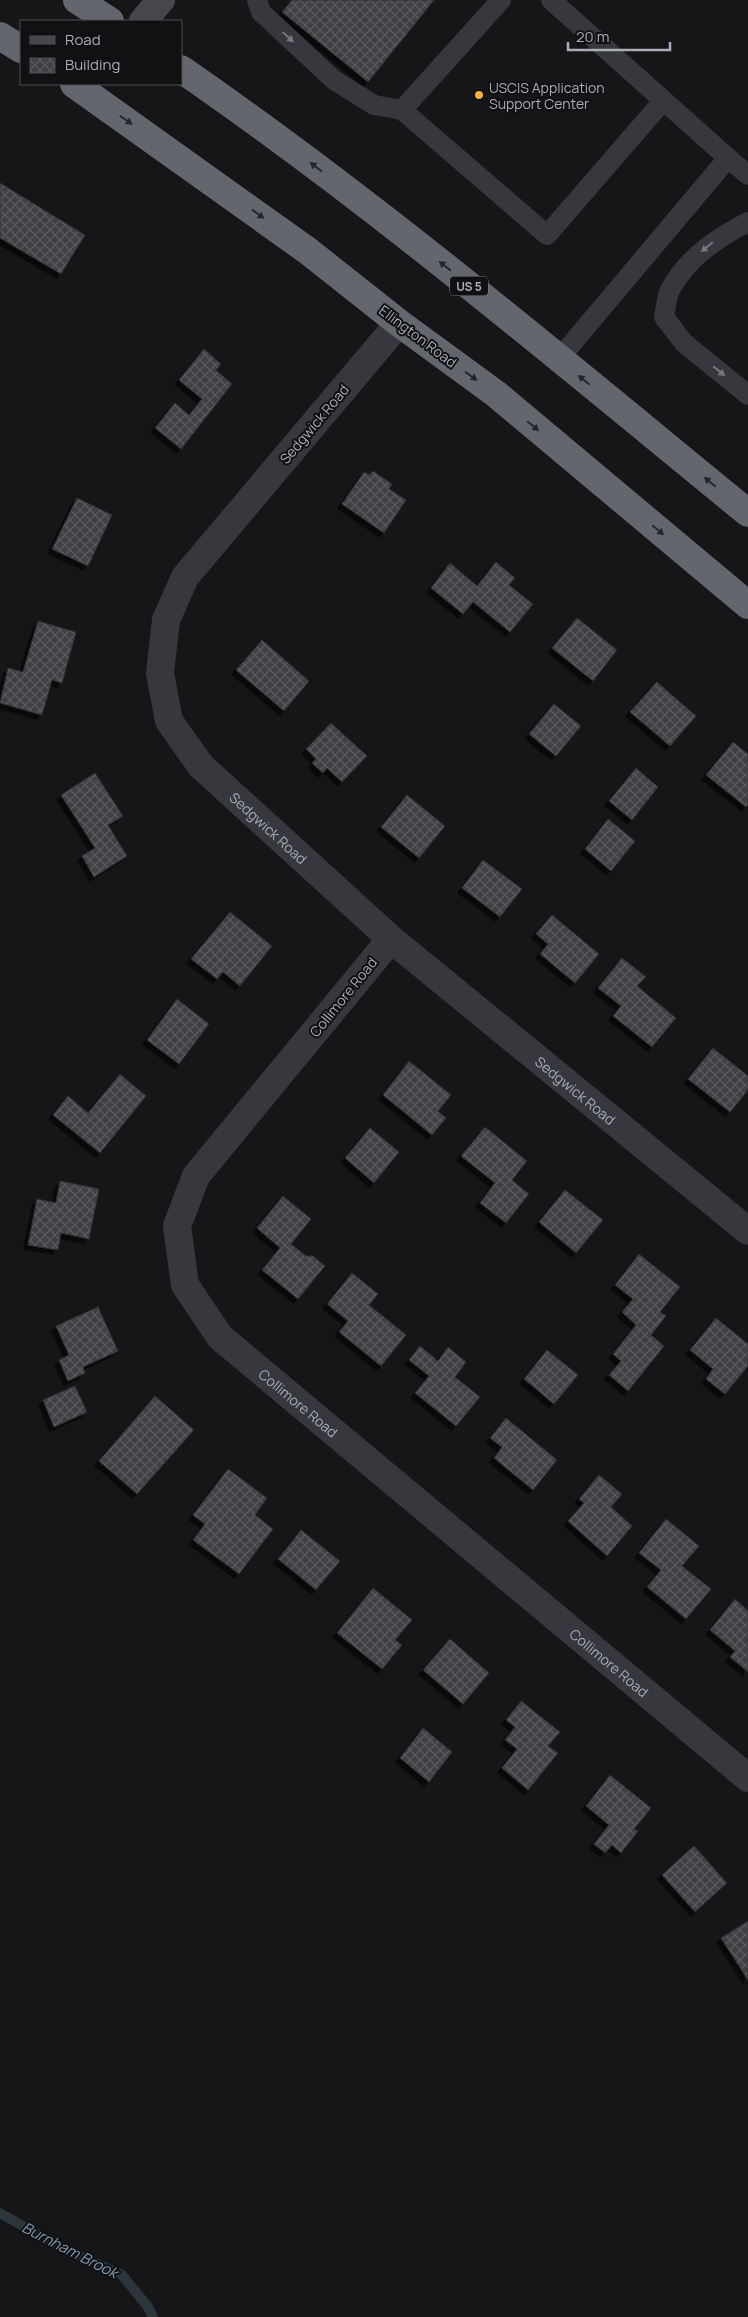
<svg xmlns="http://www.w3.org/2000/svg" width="748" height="2317" viewBox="0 0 748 2317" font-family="Manrope,sans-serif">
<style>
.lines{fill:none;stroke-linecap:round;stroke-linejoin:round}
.stream{stroke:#2c353c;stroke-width:10}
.building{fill:url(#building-cross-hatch);stroke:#303034;filter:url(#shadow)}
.lane{stroke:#37383d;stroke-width:20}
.street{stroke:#37383d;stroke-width:28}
.secondary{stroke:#45474d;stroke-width:28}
.highway{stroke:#63666e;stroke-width:28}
.oneway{fill:#757881}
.oneway2{fill:#26262a}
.poi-dot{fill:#f2b134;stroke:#111113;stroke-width:2}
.labels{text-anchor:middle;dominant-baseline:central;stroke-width:4;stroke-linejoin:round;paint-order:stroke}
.shield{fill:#111113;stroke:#7b7e86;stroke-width:1}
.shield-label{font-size:12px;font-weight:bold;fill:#a8adb8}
.poi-label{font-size:14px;fill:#a8adb8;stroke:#111113;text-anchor:start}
.street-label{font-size:14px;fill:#a8adb8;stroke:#111113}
.water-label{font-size:15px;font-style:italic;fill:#7f9bb3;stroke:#111113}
</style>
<defs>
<pattern id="building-cross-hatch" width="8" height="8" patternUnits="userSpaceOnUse" patternTransform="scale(1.25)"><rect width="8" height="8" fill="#404145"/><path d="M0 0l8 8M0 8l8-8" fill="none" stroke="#595a5e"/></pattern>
<filter id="shadow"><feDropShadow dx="-4.5" dy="4.5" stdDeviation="0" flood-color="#0009"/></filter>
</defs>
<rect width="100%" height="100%" fill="#161618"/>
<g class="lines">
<path class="stream" d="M0 2213 58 2246 122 2275 148 2307 153 2317"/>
</g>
<path class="building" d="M292 0H434L368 82 282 12Z
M0 183 85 235 61 274 0 238Z
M204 349 221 364 216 370 232 384 181 449 155 428 175 403 189 415 202 399 179 380Z
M373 471 392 484 389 489 406 500 384 533 342 504 364 472 370 475Z
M77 498 112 515 88 566 52 549Z
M496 562 515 578 509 585 533 604 510 632 473 602 463 614 431 588 450 563 477 586Z
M577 618 617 650 593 681 552 648Z
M38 621 76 632 62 683 52 680 42 715 0 703 8 668 23 672Z
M262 640 309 681 284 711 236 670Z
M657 682 696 716 670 746 630 712Z
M554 704 581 726 556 756 529 734Z
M331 723 367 756 342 782 327 768 323 773 312 763 316 759 306 749Z
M733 742 748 754V805L746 807 706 775Z
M636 768 658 787 632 820 609 801Z
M95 773 123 816 108 825 127 856 94 877 82 856 95 848 61 795Z
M407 795 445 826 419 858 381 827Z
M608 819 635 841 611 871 585 849Z
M483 860 522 889 500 917 462 888Z
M230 912 272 946 240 986 223 972 217 979 191 959Z
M552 915 599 954 575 983 540 954 548 944 536 934Z
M622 958 646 977 637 986 676 1018 652 1047 613 1016 621 1006 598 988Z
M177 999 209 1024 179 1064 147 1040Z
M713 1048 748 1076V1090L730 1112 688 1079Z
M409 1061 451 1095 438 1111 446 1118 432 1135 383 1095Z
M120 1074 146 1096 100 1153 53 1115 68 1096 88 1113Z
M485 1127 527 1161 512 1180 529 1194 506 1223 480 1203 495 1183 461 1156Z
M370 1128 399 1152 374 1183 345 1158Z
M60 1181 99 1189 89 1239 61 1233 58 1250 28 1245 37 1199 56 1203Z
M565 1190 603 1220 576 1253 539 1222Z
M283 1196 311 1219 291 1244 306 1256H313L325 1266 298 1299 262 1270 280 1248 257 1228Z
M639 1254 680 1287 660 1312 666 1316 651 1335 664 1346 628 1391 609 1375 621 1361 613 1354 636 1325 622 1312 633 1299 615 1285Z
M352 1273 378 1294 369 1305 406 1335 381 1366 339 1332 348 1321 327 1304Z
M98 1307 118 1351 83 1367 85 1373 68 1381 59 1360 69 1355 56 1326Z
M716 1318 748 1344V1366L725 1394 706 1379 713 1369 690 1350Z
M420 1346 438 1361 448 1347 466 1362 455 1377 480 1397 456 1426 415 1393 429 1376 409 1360Z
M547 1350 578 1375 554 1404 524 1379Z
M75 1386 87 1412 54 1427 43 1400Z
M155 1396 194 1430 137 1494 99 1461Z
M506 1418 557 1460 533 1490 494 1458 502 1447 490 1438Z
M228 1469 267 1498 255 1515 273 1529 239 1574 193 1540 205 1524 193 1515Z
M599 1475 622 1494 611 1507 632 1526 607 1556 568 1521 584 1503 579 1499Z
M666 1519 699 1546 682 1566 711 1589 686 1619 647 1587 661 1570 639 1553Z
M301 1530 340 1561 316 1590 278 1559Z
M373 1588 412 1620 395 1640 402 1645 382 1669 337 1633Z
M735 1599 748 1611V1672L730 1657 735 1651 710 1630Z
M450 1639 489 1673 463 1704 423 1670Z
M521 1701 560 1732 548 1746 558 1753 528 1790 502 1768 517 1749 505 1740 515 1727 506 1720Z
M423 1728 452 1752 429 1782 400 1758Z
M610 1775 651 1808 634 1829 638 1831 621 1853 612 1845 605 1853 594 1844 609 1825 586 1806Z
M694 1846 727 1883 695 1912 662 1875Z
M748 1921V1980L721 1938Z"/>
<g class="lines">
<path class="lane" d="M257 0 261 12 334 80 374 105 402 110
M501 0 402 110 547 235 663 101
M551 0 728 158
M748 222C717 238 687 258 670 290 666 298 666 308 664 317L684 343 748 395
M559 359 728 158 748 175"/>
<g class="street">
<path id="s1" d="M399 323 185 577 166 620 160 673 169 721 201 766 391 939 748 1231"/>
<path id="s2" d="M391 939 196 1176 177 1226 185 1285 220 1337 748 1778"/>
</g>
<path class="secondary" d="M143 21 161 0"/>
<path class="highway" d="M77 0 110 21
M0 36 21 49
M181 69C379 206 562 361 748 513
M74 84 308 251 399 323 496 394 748 605"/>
</g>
<defs><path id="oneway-solid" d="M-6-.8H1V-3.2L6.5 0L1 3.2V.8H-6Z" transform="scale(1.25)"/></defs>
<g class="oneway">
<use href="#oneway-solid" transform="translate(288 37) rotate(43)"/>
<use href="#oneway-solid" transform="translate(707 247) rotate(141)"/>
<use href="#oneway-solid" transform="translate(719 371) rotate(39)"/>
</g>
<g class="oneway2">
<use href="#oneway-solid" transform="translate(126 120) rotate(35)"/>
<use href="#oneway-solid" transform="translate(316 167) rotate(-143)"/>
<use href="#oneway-solid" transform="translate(258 214) rotate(36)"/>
<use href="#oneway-solid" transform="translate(445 266) rotate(-142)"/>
<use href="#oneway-solid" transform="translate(471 376) rotate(36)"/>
<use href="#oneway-solid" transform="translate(584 380) rotate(-141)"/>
<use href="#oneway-solid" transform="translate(533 426) rotate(40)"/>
<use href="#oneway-solid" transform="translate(710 482) rotate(-141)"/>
<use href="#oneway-solid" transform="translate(658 530) rotate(40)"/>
</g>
<circle class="poi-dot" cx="479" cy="95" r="5"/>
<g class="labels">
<rect class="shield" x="450" y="276.5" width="38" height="19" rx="4"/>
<g class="shield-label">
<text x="469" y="286">US 5</text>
</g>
<g class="poi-label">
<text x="489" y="87">USCIS Application<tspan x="489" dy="16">Support Center</tspan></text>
</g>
<g class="street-label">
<text transform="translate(418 336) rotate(37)">Ellington Road</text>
<text transform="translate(314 424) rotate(-50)">Sedgwick Road</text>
<text stroke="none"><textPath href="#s1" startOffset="628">Sedgwick Road</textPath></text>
<text transform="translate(343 997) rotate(-51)">Collimore Road</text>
<text stroke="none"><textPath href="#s1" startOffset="1032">Sedgwick Road</textPath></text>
<text stroke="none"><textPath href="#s2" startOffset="585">Collimore Road</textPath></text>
<text stroke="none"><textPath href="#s2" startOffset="990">Collimore Road</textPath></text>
</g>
<g class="water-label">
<text transform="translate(70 2250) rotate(27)">Burnham Brook</text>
</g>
</g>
<rect x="20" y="20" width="162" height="65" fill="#111113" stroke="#4d4f55"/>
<rect x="30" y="36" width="25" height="8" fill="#45474d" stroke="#4d4f55"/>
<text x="65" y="45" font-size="15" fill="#a8adb8">Road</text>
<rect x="30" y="58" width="25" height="15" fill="url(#building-cross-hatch)" stroke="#4d4f55"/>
<text x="65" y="70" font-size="15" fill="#a8adb8">Building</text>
<path d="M568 42v8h102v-8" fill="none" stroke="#a8adb8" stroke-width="2.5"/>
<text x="576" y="42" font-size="15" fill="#a8adb8" stroke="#111113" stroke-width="4" paint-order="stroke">20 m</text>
</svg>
